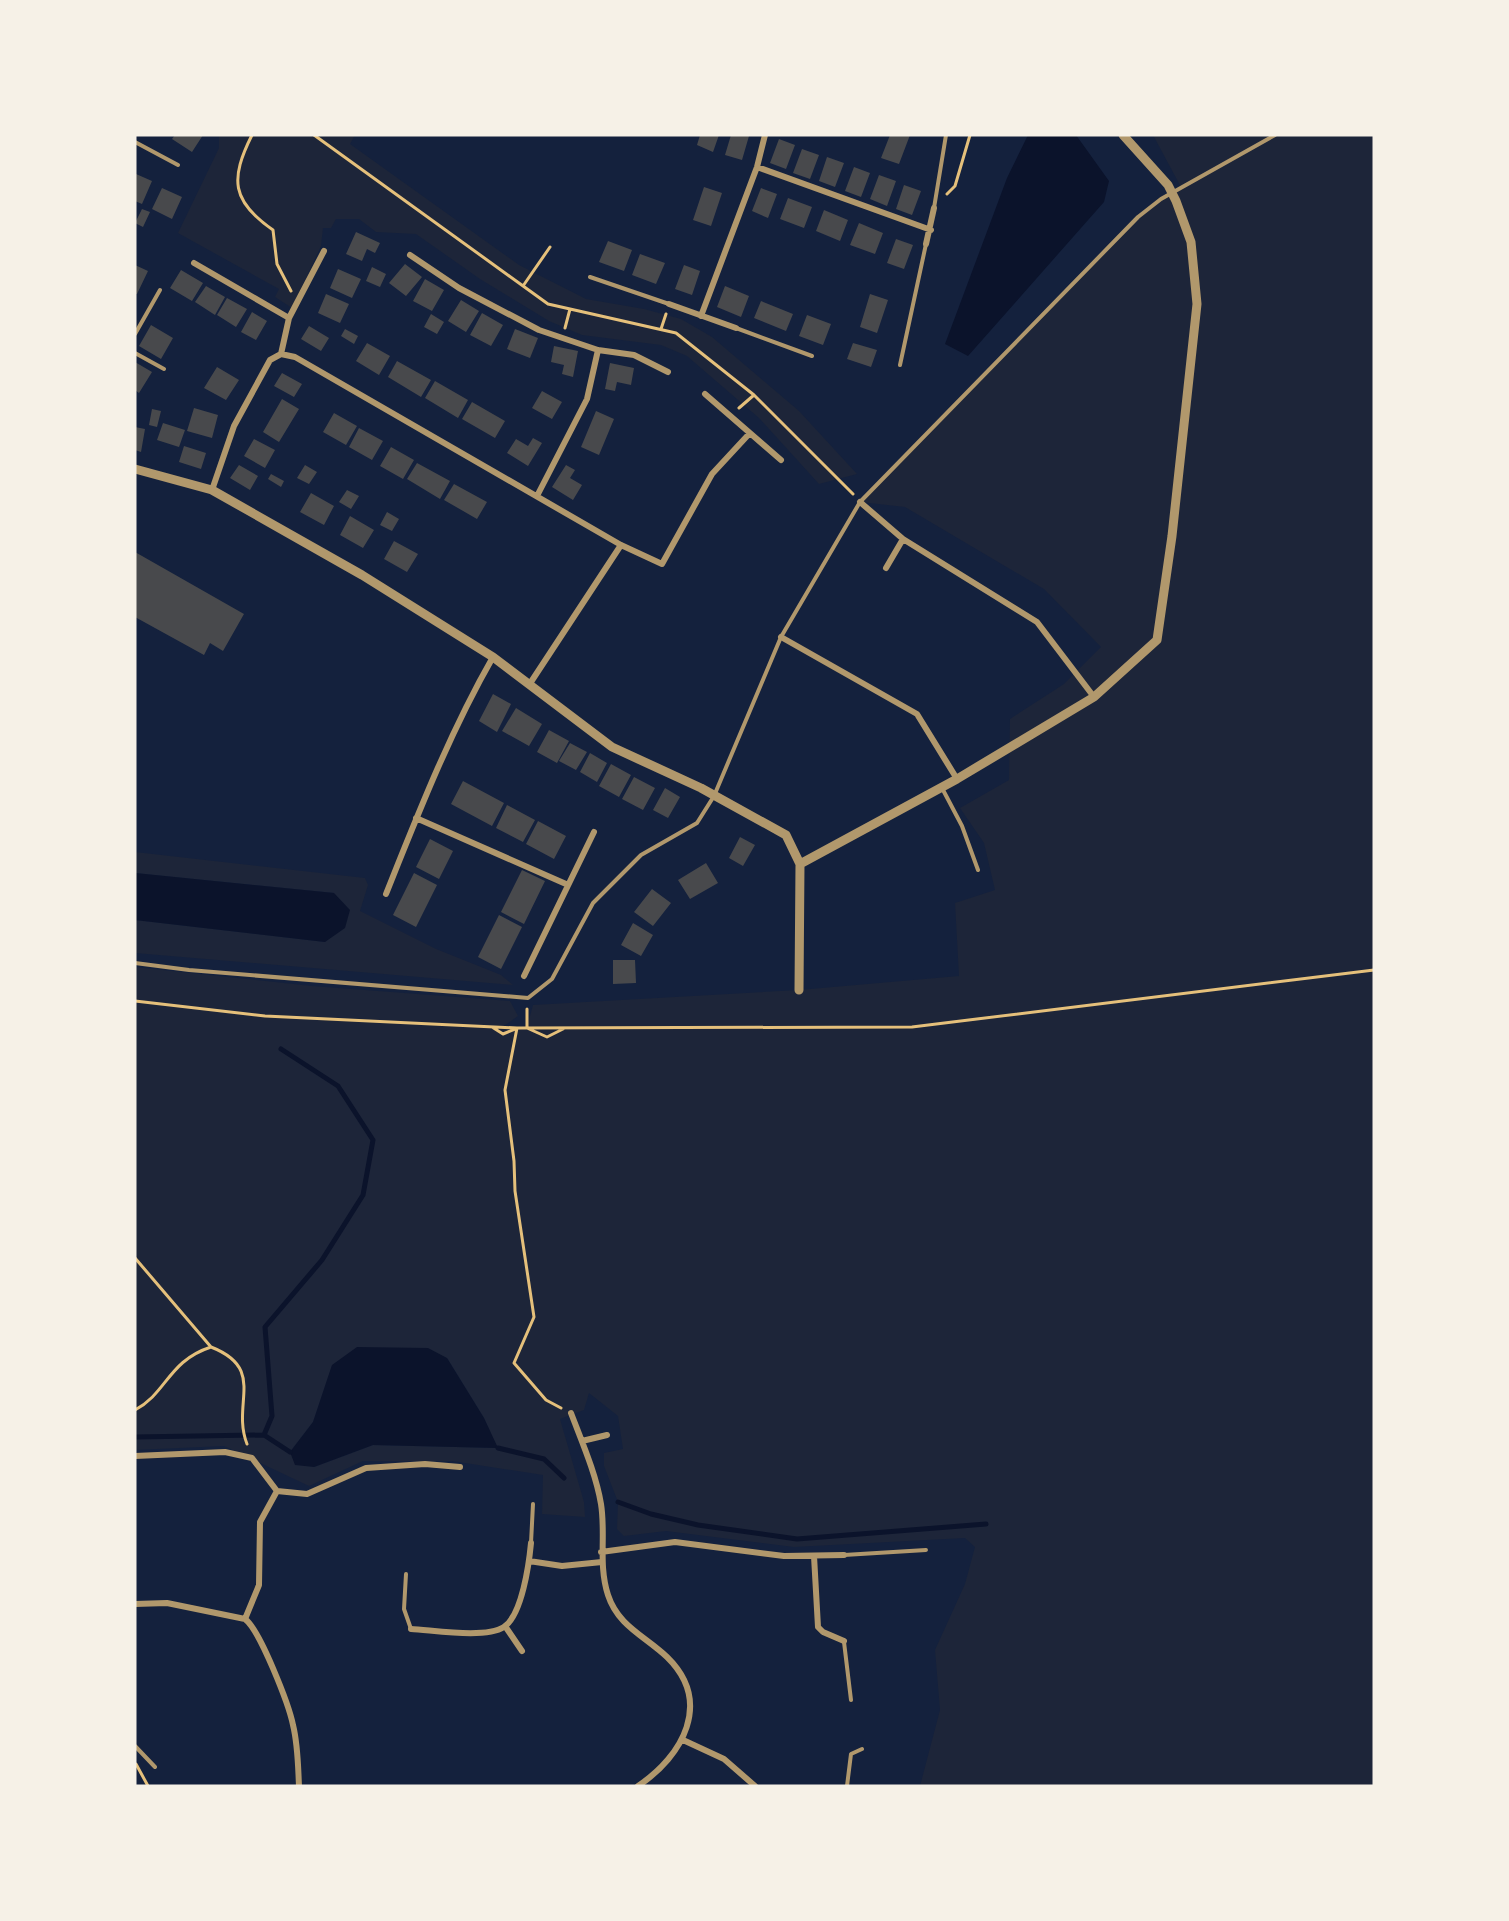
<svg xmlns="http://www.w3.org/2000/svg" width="1509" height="1921" viewBox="0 0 1509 1921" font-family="'Fira Sans',sans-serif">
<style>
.green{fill:#1d2539;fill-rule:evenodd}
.water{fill:#0b132b}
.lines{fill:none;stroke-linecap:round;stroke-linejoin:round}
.stream{stroke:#0b132b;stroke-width:5}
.building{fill:#48494c}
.path{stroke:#e5c07b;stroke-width:3}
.service{stroke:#b1986c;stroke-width:4}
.minor{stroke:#b1986c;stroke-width:6}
.tertiary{stroke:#b1986c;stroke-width:9}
</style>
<rect width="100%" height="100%" fill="#14213d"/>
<path class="green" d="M219 135H355L350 144 519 265 586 299 644 309 681 319 712 337 799 411 857 474 819 484 759 418 687 356 661 345 582 335 549 321 480 279 416 234 376 232 359 219H336L331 228H323L321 246 292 308 275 297 279 289 178 233 219 148Z
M1153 135H1374V1786H920L940 1710 935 1650 965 1584 975 1547 965 1538 794 1547 666 1531 624 1536 617 1529 618 1502 604 1466V1453L623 1449 618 1416 589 1393 584 1410 560 1419 584 1502 585 1517 542 1514 543 1475 452 1461H363L309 1486 224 1446 135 1450V967L312 986 510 1001 518 1016 504 1026 527 1027 533 1005 799 990 959 976 955 903 995 890 984 843 960 808 1009 780 1010 719 1064 684 1101 647 1044 589 905 507 860 502 1138 217 1161 199 1182 189ZM447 1358 484 1418 497 1448 373 1445 314 1467 290 1452 313 1422 332 1366Z
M135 852 365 878 368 885 360 911 436 949 501 975 513 985 135 953V920L325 942 334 893 135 873Z"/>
<path class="water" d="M1028 135H1076L1109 181 1104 202 968 356 945 344 1007 178Z
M135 873 334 893 350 910 345 928 325 942 135 920Z
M357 1347 428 1348 447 1358 484 1418 498 1448 373 1445 314 1467 295 1465 290 1452 313 1422 332 1365Z"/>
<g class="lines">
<path class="stream" d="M264 1435 272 1416 265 1327 322 1260 363 1195 373 1140 338 1086 281 1049
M135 1437 264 1435 290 1452
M498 1448 544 1459 564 1478
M618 1502 651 1514 698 1525 797 1539 986 1524"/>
</g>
<path class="building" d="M175 135H203L192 152 172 139Z
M700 135H719L713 152 697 145Z
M731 135 749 136 742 160 725 155Z
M890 135H910L899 164 881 158Z
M779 139 795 145 786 169 770 163Z
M802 149 819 155 810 179 793 173Z
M827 157 844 163 835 187 819 181Z
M854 167 870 173 861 197 845 191Z
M136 174 152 181 142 204 135 201Z
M879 175 896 181 887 206 870 199Z
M904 185 921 191 912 215 896 209Z
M704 187 722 193 711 226 693 220Z
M162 188 182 197 172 219 152 209Z
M761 188 777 194 768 218 752 211Z
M788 198 812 207 804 228 780 219Z
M142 209 150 212 143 227 135 223Z
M824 210 848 220 840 241 816 231Z
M859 223 883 233 875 254 850 245Z
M356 232 380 243 375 253 367 249 362 261 346 254Z
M896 239 913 245 904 269 887 263Z
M608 241 632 250 624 271 599 262Z
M640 254 665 263 656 284 632 275Z
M405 264 422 277 406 296 389 283Z
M135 265 148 271 137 294H135Z
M684 265 700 271 692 295 675 289Z
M372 267 386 274 380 287 366 281Z
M338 269 361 279 352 298 330 288Z
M181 270 203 283 192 301 170 288Z
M425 279 444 290 432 311 413 301Z
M206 286 225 297 215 315 195 302Z
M725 286 749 296 741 317 717 307Z
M326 294 349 304 340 323 318 313Z
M870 294 888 300 877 333 860 327Z
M227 298 247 309 236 327 217 315Z
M461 300 479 311 466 332 448 321Z
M761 301 793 314 786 331 754 318Z
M252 312 267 321 256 340 241 332Z
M482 313 503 325 491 346 470 335Z
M431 314 444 322 437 334 424 327Z
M807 315 831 324 823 345 799 336Z
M151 325 173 338 161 359 139 346Z
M309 326 329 338 321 351 301 339Z
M345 329 358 336 354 344 341 336Z
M515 329 538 338 530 358 507 349Z
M367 343 390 356 379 375 356 361Z
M853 343 877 350 871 367 847 359Z
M554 346 578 351 573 377 562 374 564 365 551 362Z
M397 361 431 380 421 397 388 377Z
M135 362 152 372 139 393 135 390Z
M610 363 634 368 631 385 617 382 615 391 605 389Z
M217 367 239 380 226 400 204 388Z
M282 373 302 384 294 397 274 386Z
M435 381 468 400 458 418 425 398Z
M542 391 562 402 552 419 532 408Z
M282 399 299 409 279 442 263 432Z
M472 402 505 421 495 438 462 419Z
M194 408 218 415 212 438 187 431Z
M152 409 161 411 157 427 149 425Z
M596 411 614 419 599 455 581 447Z
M334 413 357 426 346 445 323 432Z
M163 423 185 430 179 447 157 440Z
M135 427 145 429 141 452 135 450Z
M359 428 383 441 372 460 349 447Z
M533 438 542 443 528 466 507 453 516 439 528 446Z
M254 439 275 450 265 468 244 456Z
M184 446 206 453 201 469 179 462Z
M391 447 414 460 403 479 380 466Z
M417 463 450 481 440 499 407 479Z
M239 465 258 476 250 490 230 478Z
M305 465 317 472 309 484 297 478Z
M566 465 575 470 570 478 582 485 573 500 552 487Z
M271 474 284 481 281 487 268 479Z
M454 484 487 502 477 519 444 500Z
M347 490 359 496 351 509 339 502Z
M311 493 334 506 324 525 300 512Z
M387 512 399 519 392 531 380 525Z
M350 516 374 530 363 548 340 535Z
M394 541 418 554 407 572 384 559Z
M135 552 244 614 223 651 210 643 204 655 135 617Z
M493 694 511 704 497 732 479 721Z
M516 708 542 724 529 746 502 731Z
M549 730 569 741 557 763 537 752Z
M570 743 587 752 576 770 559 761Z
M590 753 607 763 597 782 580 772Z
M611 764 631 775 619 797 599 786Z
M634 777 655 788 643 810 622 799Z
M463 781 504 803 492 826 451 804Z
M665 788 680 797 668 818 653 810Z
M507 805 535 820 523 842 496 828Z
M538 821 566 836 554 859 526 844Z
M740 837 755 845 743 866 729 858Z
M430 839 453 851 439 879 416 867Z
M706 863 718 883 690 899 678 880Z
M522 870 545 881 524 924 501 912Z
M414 873 437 885 416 927 393 915Z
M652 889 671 903 653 926 634 912Z
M499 915 522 927 501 969 478 957Z
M633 923 653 935 641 956 621 945Z
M613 960H635L636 983 613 984Z"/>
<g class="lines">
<path class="path" d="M252 135C230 179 231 201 273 230L277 264 291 291
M314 135 548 304 676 333 754 395 853 494
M947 194 955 186 970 135
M523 286 550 247
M565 328 570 309
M661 329 666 314
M739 408 754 395
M135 1001 265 1016 517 1028 912 1027 1374 970
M527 1009V1028L547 1037 563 1029
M492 1027 503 1034 515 1029
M517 1028 505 1090 514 1161 515 1191 534 1317 514 1363 546 1400 561 1408
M135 1258 211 1347
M135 1410C167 1393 168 1361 211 1347 267 1369 231 1403 247 1444
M136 1764 148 1786"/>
<path class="service" d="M135 142 178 165
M934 208 946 135
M590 277 669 304
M736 328 812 356
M135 334 160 290
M135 353 164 369
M900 365 926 244
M942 788 962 826 978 870
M135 963 189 970 528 998 552 979 593 903 641 855 697 823 714 796 781 637 860 502 1138 217 1161 199 1275 135
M531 1543 533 1504
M844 1555 926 1550
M406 1574 404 1609 411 1629
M844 1642 851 1700
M135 1746 155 1767
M847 1786 851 1754 862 1749"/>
<path class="minor" d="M757 167 931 230
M926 244 934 208
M410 255 459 288 539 330 598 350 634 355 668 372
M194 263 289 318 281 354
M669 304 736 328
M701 316 757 167 765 135
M289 318 324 251
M705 394 781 460
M212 490 234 426 270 360 281 354 295 357 621 545 662 564 712 474 749 434
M537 496 587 399 598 350
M860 502 903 539 1037 622 1094 697
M886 568 903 539
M781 637 917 714 957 779
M529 685 621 545
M416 818 566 884
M386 894C418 814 450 732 493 657
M524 976 594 832
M571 1413C582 1442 596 1474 601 1504 606 1535 598 1564 608 1595 618 1626 645 1636 667 1657 713 1702 683 1756 638 1786
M582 1441 607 1435
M135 1456 225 1452 252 1458 277 1491 307 1494 366 1468 425 1464 460 1467
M277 1491 260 1522 259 1585 245 1619C260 1630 289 1705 293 1725 298 1745 298 1766 299 1786
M601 1552 675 1542 784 1556 844 1555
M814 1556 818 1627 823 1632 844 1641
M529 1561 562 1566 602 1562
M135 1604 167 1603 245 1619
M505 1626 522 1651
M411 1629C433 1630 485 1639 504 1627 522 1615 529 1564 531 1543
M683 1740 724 1759 755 1786"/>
<path class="tertiary" d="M135 469 212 490 362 575 493 657 612 747 701 788 786 835 800 864 799 990
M800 864 957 779 1094 697 1157 640 1172 536 1197 304 1191 242 1176 201 1168 185 1123 135"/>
</g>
<rect width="1509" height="1921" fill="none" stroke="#f6f1e7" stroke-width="273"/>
</svg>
